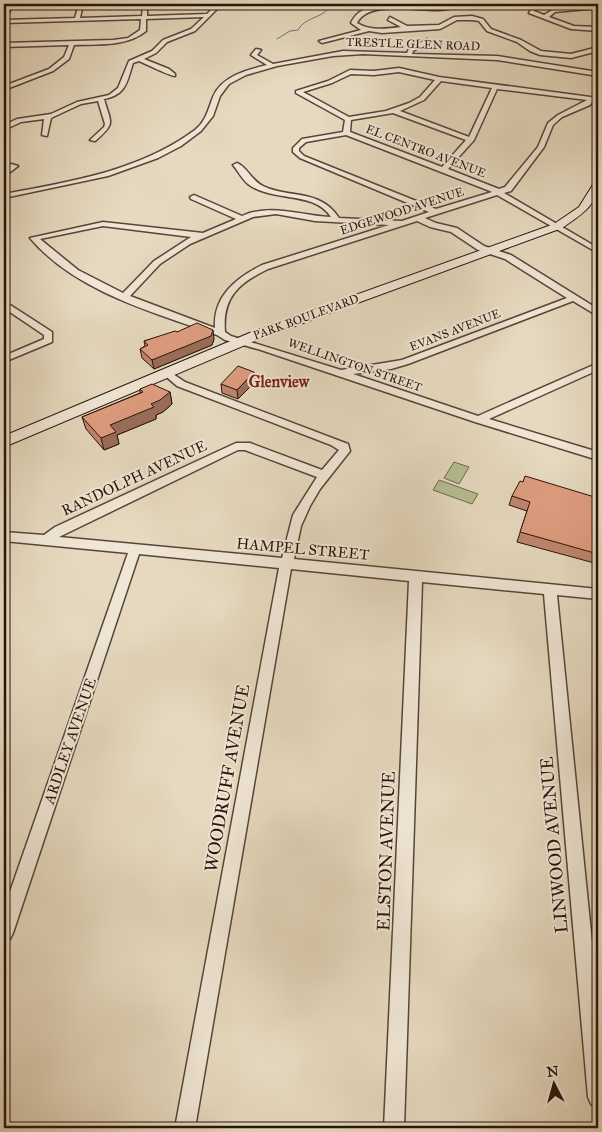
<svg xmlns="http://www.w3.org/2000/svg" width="602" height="1132" viewBox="0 0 602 1132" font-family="'IM FELL Great Primer',serif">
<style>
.green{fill:#b5bf92;stroke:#6e6a4e}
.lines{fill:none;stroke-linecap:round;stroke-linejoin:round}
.stream{stroke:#6b7774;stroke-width:1}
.street-casing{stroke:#574538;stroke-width:3}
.secondary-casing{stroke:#27140b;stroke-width:2}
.street{fill:#efe6d5;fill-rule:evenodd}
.secondary{fill:#efe6d5;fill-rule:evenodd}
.wall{fill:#bf866d;stroke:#27140b}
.shaded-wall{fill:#9b6d59;stroke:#27140b}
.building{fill:#de9c7f;stroke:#27140b}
.labels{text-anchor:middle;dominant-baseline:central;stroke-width:4;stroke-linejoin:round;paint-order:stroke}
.far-street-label{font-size:12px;fill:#27140b;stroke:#efe6d5}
.street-label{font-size:15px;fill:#27140b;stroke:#efe6d5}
.neighbourhood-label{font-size:16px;font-weight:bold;fill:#7a1f14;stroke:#efe6d5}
.near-street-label{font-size:18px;fill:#27140b;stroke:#efe6d5}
</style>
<rect width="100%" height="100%" fill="#e6d9bf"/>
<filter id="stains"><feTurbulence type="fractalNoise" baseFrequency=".004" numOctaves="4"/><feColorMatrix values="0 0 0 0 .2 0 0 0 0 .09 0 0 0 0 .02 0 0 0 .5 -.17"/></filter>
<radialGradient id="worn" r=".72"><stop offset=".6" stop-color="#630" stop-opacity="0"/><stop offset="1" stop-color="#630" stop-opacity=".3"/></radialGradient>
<path class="green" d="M454 462 469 467 459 484 444 478Z
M439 480 478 494 472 504 433 490Z"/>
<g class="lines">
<path class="stream" d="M277 39 290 31 298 30C305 17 320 19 329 8L328 5 324 4"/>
<g class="street-casing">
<path id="street" d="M79 4H83L80 18 142 16 143 4H147V16L207 14 215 6V4H248L219 7 195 31 167 42 156 53 144 59 169 69 175 74V76C170 76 146 64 139 61L133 63C127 82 126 95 104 99 111 124 116 123 95 141L90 140 104 127 105 124 98 101 81 104 51 118 47 136 42 135 44 119 21 122 4 130V125L17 119 51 114 77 102 109 95 118 88 129 61 152 51 163 40 191 29 204 17 146 19V31C126 47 98 44 74 45L69 59 53 71 4 90V86L49 69 64 57 69 45 4 47V43L113 40 128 38 140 30 141 19 4 23V20L75 18Z
M390 4 440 7 465 4C459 7 447 10 439 10 417 11 368 0 357 23 370 31 385 29 401 27L388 20 390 17 407 26 439 25 454 17 472 16 483 19 491 29 521 40 541 51 571 54 598 47V51L571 58 540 55 530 51 517 42 487 31 479 21 472 20H457L440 29 382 33 369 31 322 43 319 41 361 30 351 23C359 6 374 7 390 4Z
M534 4H538L534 11 544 15 554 9 598 6V8L555 12 549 17 574 26 598 27V31L571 29 529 13Z
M427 39 429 42 413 51 412 54 497 56 598 72V76L497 60 363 54 333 56 277 66 246 75 229 84 220 96 213 116 201 131 181 146 158 158 108 176 4 198V194C69 182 140 171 195 130 206 121 208 110 213 97 222 76 247 70 267 65L251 55 256 49 261 50 257 55 273 64 343 51 407 53 409 49Z
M399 68 439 77 598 98V102L593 101 590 105 562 117 553 125 544 147 511 191 504 193 598 248V253L497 195 425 218 436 223 457 228 484 246 511 255 598 309V316L573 301 408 364 391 369 353 374 478 416 598 363V370L489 419 598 452V460L475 422 261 350 225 340 217 335C153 312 76 292 30 238L103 222 203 233 236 219 191 199 190 197 194 195 242 216C271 203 302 216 331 217 313 190 273 203 248 184 242 179 238 171 233 165L237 163C247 167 251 180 263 186 290 199 319 188 339 218L402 221 429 212 300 158 293 152V148L302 139 343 132 345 120 296 93V91L328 81 350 70 374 71ZM399 72 435 80 420 97 409 103 386 111 349 117 303 92 332 83 351 74 374 75ZM441 81 492 88 469 137 400 111 424 100ZM497 89 587 100 558 115 548 123 538 147 505 187 499 189 448 169 474 140ZM393 113 466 140 442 167 350 132 351 120ZM346 135 490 191 492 192 436 209 304 156 299 151V148L306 142ZM276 214 315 221 389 225 262 265C236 278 213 296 215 328L130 296 160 264 190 244 253 217ZM417 221 430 227 451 232 478 250 505 259 567 298 402 360 341 370 231 336 225 332C222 297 239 283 268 269ZM103 226 191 237 154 261 123 293 78 270 40 239Z
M11 164 18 166 4 177V171Z
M4 301 52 332V342L4 362V356L44 339V335L4 308Z
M167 370 185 382 348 444 350 451 320 489 310 506 301 526 294 559 598 589V599L557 595 598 1002V1107L591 1104 588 1097 544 594 422 582 404 1128H384L409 581 291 569 195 1128H175L279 568 139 554 13 933 10 939 4 942V909L128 553 4 541V532L44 535 55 527 236 443H250L322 470 339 450 331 445 177 386 162 373ZM238 450H245L317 477 293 515 282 558 59 537Z"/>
</g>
<g class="secondary-casing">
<path id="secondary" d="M7 4H13L8 17 4 19V10Z
M598 182C599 205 579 216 562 228L262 338 4 447V436L252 332 554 224 579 207 594 183Z"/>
</g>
<use href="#street" class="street"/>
<use href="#secondary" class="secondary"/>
</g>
<path class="wall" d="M177 332 214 339 212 345 154 369 142 358 140 349 145 346 144 341Z
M255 382 238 399 222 393 221 384Z
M140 389 170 392 172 404 163 412 156 415V419L117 435 119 444 104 450 86 429 82 417 140 393Z
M512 496 598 498V564L517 542 527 511 509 505Z"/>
<path class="shaded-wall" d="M213 330 214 339 212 345 154 369 152 360Z
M254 372 255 382 238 399 237 390Z
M170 392 172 404 163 412 156 415V419L117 435 119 444 104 450 101 438 110 425 151 404Z"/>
<path class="building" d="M197 323 213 330 211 336 152 360 140 349 148 345 144 341 175 331 177 332Z
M238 366 254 372 237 390 221 384Z
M152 384 170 392 160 400 151 404 154 407 110 425 116 432 101 438 82 417 143 392 140 389Z
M525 476 598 498V554L520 532 530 502 512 496 520 481 523 482Z"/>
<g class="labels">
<g class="far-street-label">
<text transform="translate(413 44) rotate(2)">TRESTLE GLEN ROAD</text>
<text transform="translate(426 151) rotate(21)">EL CENTRO AVENUE</text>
<text transform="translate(402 211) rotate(-18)">EDGEWOOD AVENUE</text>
<text transform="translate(306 317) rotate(-20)">PARK BOULEVARD</text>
<text transform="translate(455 330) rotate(-21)">EVANS AVENUE</text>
<text transform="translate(355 365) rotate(19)">WELLINGTON STREET</text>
</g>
<g class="street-label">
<text transform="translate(134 478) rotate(-25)">RANDOLPH AVENUE</text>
<text transform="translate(303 549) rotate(5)">HAMPEL STREET</text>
<text transform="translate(70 741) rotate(-71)">ARDLEY AVENUE</text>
</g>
<g class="neighbourhood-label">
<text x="279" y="381">Glenview</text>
</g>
<g class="near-street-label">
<text transform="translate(227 778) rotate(-80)">WOODRUFF AVENUE</text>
<text transform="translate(554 845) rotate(-95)">LINWOOD AVENUE</text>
<text transform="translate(386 851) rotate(-88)">ELSTON AVENUE</text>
</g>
</g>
<rect width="602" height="1132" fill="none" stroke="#e6d9bf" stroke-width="20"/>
<rect x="5" y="5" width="592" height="1122" fill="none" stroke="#27140b" stroke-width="2.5"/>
<rect x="10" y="10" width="582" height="1112" fill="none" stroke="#27140b"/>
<g transform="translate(554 1084) rotate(354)" stroke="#efe6d5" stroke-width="4" paint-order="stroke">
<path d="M0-4L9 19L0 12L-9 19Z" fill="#27140b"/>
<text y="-8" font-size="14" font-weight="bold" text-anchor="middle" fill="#27140b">N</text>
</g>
<rect width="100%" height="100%" filter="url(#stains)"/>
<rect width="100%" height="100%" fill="url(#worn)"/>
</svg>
